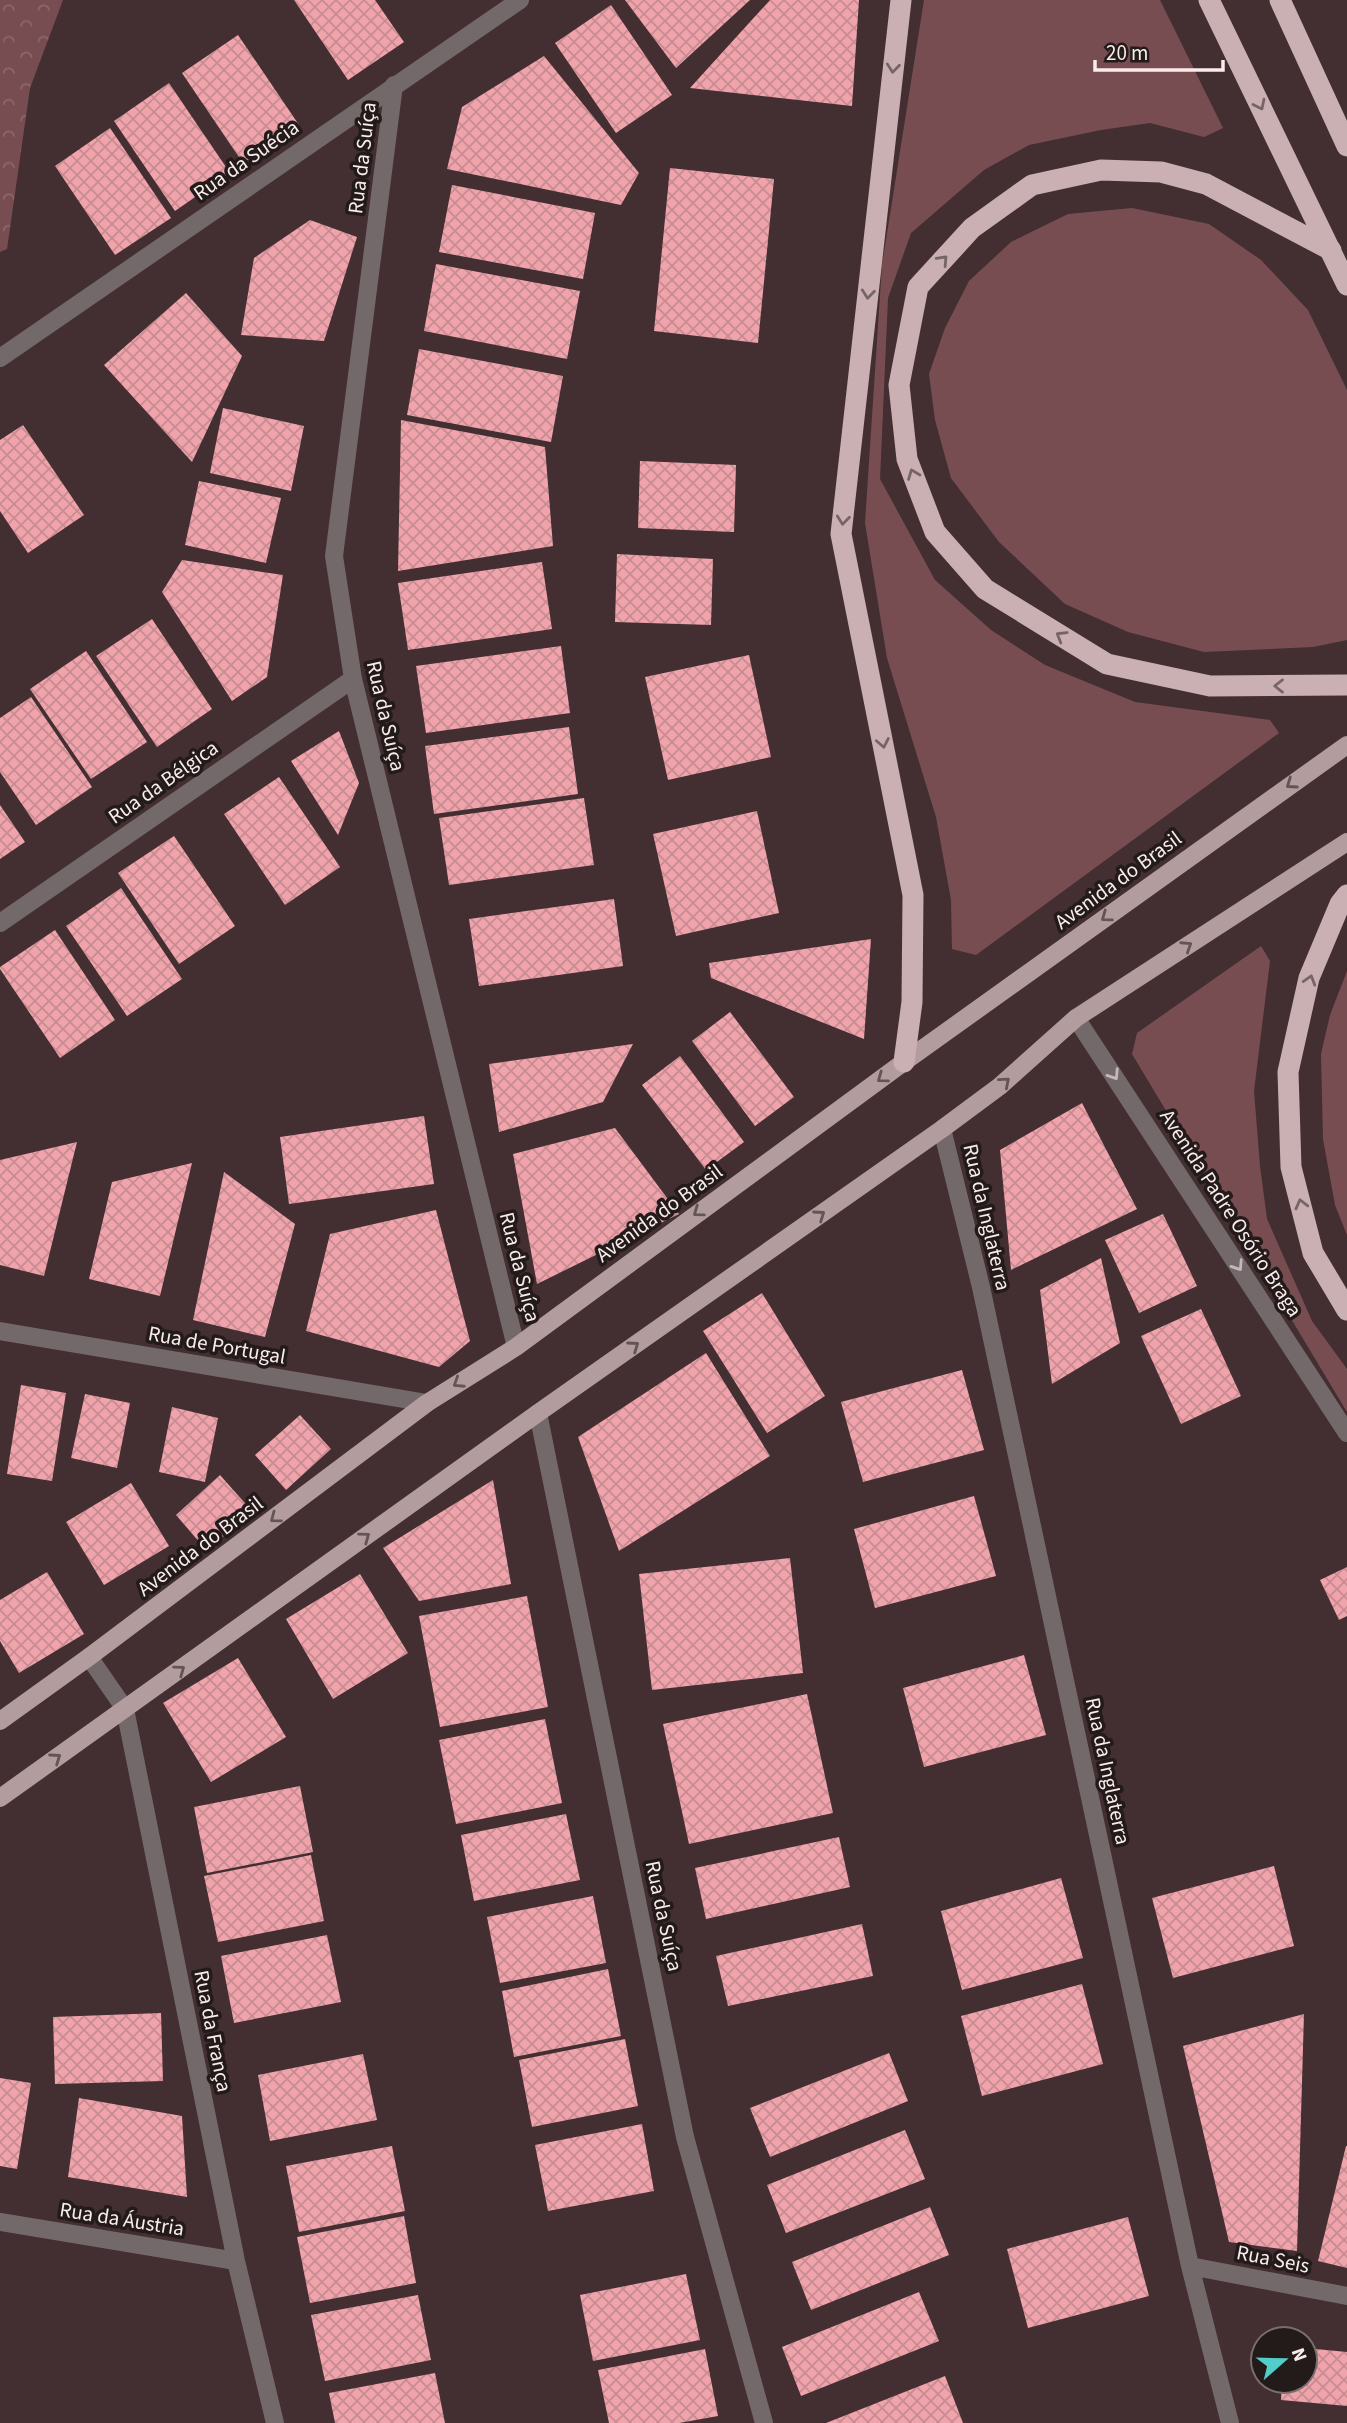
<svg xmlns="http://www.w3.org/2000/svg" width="1347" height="2423" viewBox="0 0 1347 2423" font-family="'Source Sans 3',sans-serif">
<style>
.green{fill:#784d51}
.forest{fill:url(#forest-crowns)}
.building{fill:url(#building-cross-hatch)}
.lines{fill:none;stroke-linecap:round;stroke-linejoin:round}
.minor{stroke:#74696a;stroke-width:18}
.major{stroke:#b29c9e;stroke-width:18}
.highway{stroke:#cab0b2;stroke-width:21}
.oneway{stroke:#766566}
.oneway2{stroke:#635455}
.oneway3{stroke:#c4b8b9}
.labels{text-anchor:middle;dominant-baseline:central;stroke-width:7;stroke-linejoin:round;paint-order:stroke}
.street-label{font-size:21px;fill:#faeced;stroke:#231a1a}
</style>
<defs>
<pattern id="forest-crowns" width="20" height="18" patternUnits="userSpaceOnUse" patternTransform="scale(1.75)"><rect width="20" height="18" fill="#784d51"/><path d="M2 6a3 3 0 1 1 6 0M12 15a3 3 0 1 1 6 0" fill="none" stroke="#8c676a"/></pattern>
<pattern id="building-cross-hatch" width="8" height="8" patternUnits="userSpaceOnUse" patternTransform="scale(1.75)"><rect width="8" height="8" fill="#f0a3ab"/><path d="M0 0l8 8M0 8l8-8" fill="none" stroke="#c78c92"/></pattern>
</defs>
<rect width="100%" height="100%" fill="#432f31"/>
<path class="green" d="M924 0H1160L1223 128 1204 137 1150 123 1101 130 1029 145 984 170 911 233 888 298 880 479 935 580 991 630 1045 665 1135 702 1270 720 1279 733 976 955 952 949 951 900 936 817 887 658 865 523 882 265Z
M1132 208 1209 224 1261 260 1308 310 1347 390V640L1313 647 1204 652 1128 632 1065 604 999 542 951 478 935 420 929 374 945 328 969 281 1011 242 1068 214Z
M1261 946 1270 961 1254 1091 1260 1166 1267 1219 1312 1321 1347 1369V1412L1132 1054 1137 1033Z
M1347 971V1235L1335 1205 1323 1139 1321 1054 1330 1015Z"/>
<path class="forest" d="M0 0H63L30 88 7 249 0 252Z"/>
<path class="building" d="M294 0H375L404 42 348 80Z
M625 0H750L676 68Z
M770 0H859L852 106 690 88Z
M611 5 672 95 616 133 555 43Z
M238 35 299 125 243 163 182 73Z
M544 56 639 173 621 205 447 169 462 107Z
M169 83 230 173 175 211 114 121Z
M110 128 171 218 115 255 55 166Z
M670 168 774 179 758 343 654 331Z
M452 185 595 213 583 279 439 252Z
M310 220 357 237 324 341 241 335 254 258Z
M436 264 580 291 567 359 424 331Z
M186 293 242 356 192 462 104 365Z
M419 349 563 376 551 442 407 415Z
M223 408 304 426 291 491 210 473Z
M401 420 545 447 553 546 398 571Z
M23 425 84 515 28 553 0 511V440Z
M640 461 736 465 734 532 638 528Z
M199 481 281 498 266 563 185 545Z
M617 554 713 559 711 625 615 622Z
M182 560 283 575 267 677 232 701 162 592Z
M542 562 552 629 408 650 398 583Z
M152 619 212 709 157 747 96 656Z
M561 646 570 713 426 733 416 666Z
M86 651 147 742 91 779 30 689Z
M749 655 771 757 668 780 645 677Z
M31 697 92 787 36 825 0 772V718Z
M569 727 578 794 434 814 425 746Z
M339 731 359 783 338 835 291 761Z
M279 777 340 867 285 905 224 814Z
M584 798 594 865 449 885 439 818Z
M0 805 25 842 0 859Z
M757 811 779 913 676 936 653 834Z
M174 836 235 926 179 964 118 873Z
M121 888 182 979 127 1016 66 926Z
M614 899 623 966 479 986 469 919Z
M55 930 115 1020 60 1058 0 969V967Z
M871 939 864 1039 711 978 709 963Z
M730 1012 794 1097 755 1126 692 1041Z
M633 1044 603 1102 499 1132 489 1064Z
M680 1056 744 1142 706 1170 642 1085Z
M1082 1103 1137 1209 1011 1270 1000 1150Z
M424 1116 434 1184 289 1204 280 1137Z
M615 1128 679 1214 537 1284 513 1154Z
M77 1142 44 1276 0 1265V1160Z
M192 1163 160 1296 89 1279 112 1182Z
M224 1172 295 1224 265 1337 193 1320Z
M436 1210 470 1341 439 1367 306 1331 330 1234Z
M1163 1214 1197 1286 1139 1313 1105 1240Z
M1101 1258 1120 1343 1052 1384 1040 1290Z
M762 1293 825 1396 767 1433 703 1331Z
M1201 1309 1241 1396 1181 1424 1141 1336Z
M706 1353 770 1456 619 1551 578 1437Z
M962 1370 984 1450 863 1482 841 1402Z
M21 1385 66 1393 52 1481 7 1474Z
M85 1394 130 1403 117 1468 71 1458Z
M172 1407 218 1418 205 1482 159 1472Z
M300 1415 331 1449 286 1490 255 1455Z
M220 1475 252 1511 207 1551 176 1515Z
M493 1480 511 1584 419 1601 383 1548Z
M131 1483 169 1546 104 1585 66 1522Z
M974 1496 996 1576 875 1608 854 1529Z
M790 1558 803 1673 652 1690 639 1574Z
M1347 1567V1616L1339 1620 1320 1580Z
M47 1572 84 1634 19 1673 0 1641V1600Z
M360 1574 408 1653 333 1699 286 1619Z
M527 1596 548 1707 440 1727 419 1616Z
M1024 1655 1046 1735 924 1767 903 1688Z
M238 1658 286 1737 211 1782 163 1703Z
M807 1694 833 1813 689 1844 663 1724Z
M545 1719 562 1803 456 1824 439 1740Z
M300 1786 313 1852 207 1873 194 1807Z
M566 1814 580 1880 474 1901 461 1835Z
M839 1837 850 1887 706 1919 695 1868Z
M311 1855 324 1921 218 1942 204 1876Z
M1274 1866 1294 1946 1173 1978 1152 1898Z
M1061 1878 1083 1958 962 1990 941 1911Z
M593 1896 606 1963 500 1983 487 1917Z
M862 1924 873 1976 728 2006 716 1956Z
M327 1935 341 2002 234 2023 221 1956Z
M608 1969 621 2036 514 2057 502 1991Z
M1082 1984 1103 2064 982 2096 961 2016Z
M161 2013 163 2081 55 2084 53 2017Z
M1304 2014 1297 2251 1229 2242 1183 2046Z
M625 2039 638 2106 532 2127 519 2060Z
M889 2053 908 2101 770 2157 750 2108Z
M363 2054 377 2120 270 2141 258 2075Z
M0 2078 31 2083 17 2169 0 2166Z
M79 2098 182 2116 187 2197 68 2177Z
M642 2124 654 2191 548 2211 535 2145Z
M905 2130 925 2179 786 2233 767 2185Z
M392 2146 405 2211 299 2232 286 2166Z
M1346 2146H1347V2268L1318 2261Z
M930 2207 949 2255 811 2310 792 2262Z
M404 2216 416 2283 310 2303 297 2237Z
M1128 2217 1149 2296 1028 2328 1007 2249Z
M686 2274 700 2340 593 2361 580 2295Z
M919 2292 939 2341 801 2396 782 2347Z
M418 2295 431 2360 325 2381 311 2315Z
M1305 2348 1347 2352V2406L1281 2400 1282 2381H1305Z
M705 2349 718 2416 679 2423H609L598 2370Z
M435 2373 445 2423H335L329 2393Z
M945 2376 963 2423H826Z"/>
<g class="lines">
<path class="minor" d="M394 85 334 556 353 679 516 1347
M0 358 520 0
M0 923 353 679
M1076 1018 1347 1433
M942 1129 981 1287 1190 2266 1230 2423
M0 1331 427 1403
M538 1413 685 2137 764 2423
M89 1657 125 1709 236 2261 275 2423
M0 2222 236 2261
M1190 2266 1347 2296"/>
<path class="major" d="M0 1721 89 1657 427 1403 516 1347 904 1062 1347 745
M0 1798 538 1413 942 1129 1000 1086 1076 1018 1347 842"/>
<path class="highway" d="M901 0 841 534 913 895 912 1002 904 1062
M1209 0 1347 285
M1280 0 1347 146
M1331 250 1206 184 1161 172 1101 170 1032 185 972 228 918 287 899 385 907 459 935 532 985 589 1107 664 1210 686 1347 685
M1347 895 1340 904 1309 978 1288 1072 1291 1167 1313 1253 1347 1310"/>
</g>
<defs><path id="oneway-chevron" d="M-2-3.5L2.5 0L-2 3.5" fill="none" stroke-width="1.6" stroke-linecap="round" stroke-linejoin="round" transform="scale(1.75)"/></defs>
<g class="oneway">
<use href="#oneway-chevron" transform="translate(893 68) rotate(96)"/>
<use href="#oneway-chevron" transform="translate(1260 105) rotate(64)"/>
<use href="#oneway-chevron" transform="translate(943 260) rotate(-47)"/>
<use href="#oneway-chevron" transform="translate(868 294) rotate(96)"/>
<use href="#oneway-chevron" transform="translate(913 474) rotate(-111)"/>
<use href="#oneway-chevron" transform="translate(843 520) rotate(96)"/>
<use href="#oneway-chevron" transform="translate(1061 636) rotate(-149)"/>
<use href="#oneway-chevron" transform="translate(1279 686) rotate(180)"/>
<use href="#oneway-chevron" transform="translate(883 743) rotate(79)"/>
<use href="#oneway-chevron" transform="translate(1310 980) rotate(-73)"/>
<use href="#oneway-chevron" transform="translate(1301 1204) rotate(-104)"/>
</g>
<g class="oneway2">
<use href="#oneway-chevron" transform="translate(1291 784) rotate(145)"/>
<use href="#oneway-chevron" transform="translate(1106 917) rotate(144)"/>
<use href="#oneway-chevron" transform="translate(1187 946) rotate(-33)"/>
<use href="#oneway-chevron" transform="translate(882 1078) rotate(144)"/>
<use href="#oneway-chevron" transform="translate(1005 1082) rotate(-41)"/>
<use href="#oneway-chevron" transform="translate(698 1212) rotate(144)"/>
<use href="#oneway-chevron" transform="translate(820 1215) rotate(-35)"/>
<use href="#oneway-chevron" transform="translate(634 1346) rotate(-35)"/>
<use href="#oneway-chevron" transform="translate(458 1383) rotate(147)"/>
<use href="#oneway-chevron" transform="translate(275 1518) rotate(143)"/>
<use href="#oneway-chevron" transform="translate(365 1537) rotate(-36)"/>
<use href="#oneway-chevron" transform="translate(180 1670) rotate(-36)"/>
<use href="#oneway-chevron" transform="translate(56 1758) rotate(-35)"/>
</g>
<g class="oneway3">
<use href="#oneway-chevron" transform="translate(1114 1075) rotate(57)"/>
<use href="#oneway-chevron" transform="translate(1238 1266) rotate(57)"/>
</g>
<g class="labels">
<g class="street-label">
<text transform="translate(362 158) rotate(-83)">Rua da Suíça</text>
<text transform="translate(246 160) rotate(-35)">Rua da Suécia</text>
<text transform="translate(386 716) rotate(77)">Rua da Suíça</text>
<text transform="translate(163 782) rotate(-35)">Rua da Bélgica</text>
<text transform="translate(1118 880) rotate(-36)">Avenida do Brasil</text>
<text transform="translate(659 1213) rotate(-36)">Avenida do Brasil</text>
<text transform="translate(1231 1213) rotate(57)">Avenida Padre Osório Braga</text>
<text transform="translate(987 1217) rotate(77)">Rua da Inglaterra</text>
<text transform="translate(520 1267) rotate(76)">Rua da Suíça</text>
<text transform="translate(217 1345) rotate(10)">Rua de Portugal</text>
<text transform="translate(200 1546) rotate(-37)">Avenida do Brasil</text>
<text transform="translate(1108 1771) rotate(78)">Rua da Inglaterra</text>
<text transform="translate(664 1916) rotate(78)">Rua da Suíça</text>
<text transform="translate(213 2031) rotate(79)">Rua da França</text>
<text transform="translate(122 2219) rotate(9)">Rua da Áustria</text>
<text transform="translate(1273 2259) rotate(11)">Rua Seis</text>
</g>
</g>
<g transform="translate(1284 2360) rotate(70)"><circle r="33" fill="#231a1a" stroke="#796e6e" stroke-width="2"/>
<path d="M0-5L12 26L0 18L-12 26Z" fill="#53cdca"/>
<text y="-10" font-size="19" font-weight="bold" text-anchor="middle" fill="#faeced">N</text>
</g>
<path d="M1095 60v10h128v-10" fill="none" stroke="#faeced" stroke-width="3.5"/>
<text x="1106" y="60" font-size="21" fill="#faeced" stroke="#231a1a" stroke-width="5" paint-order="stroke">20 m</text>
</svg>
